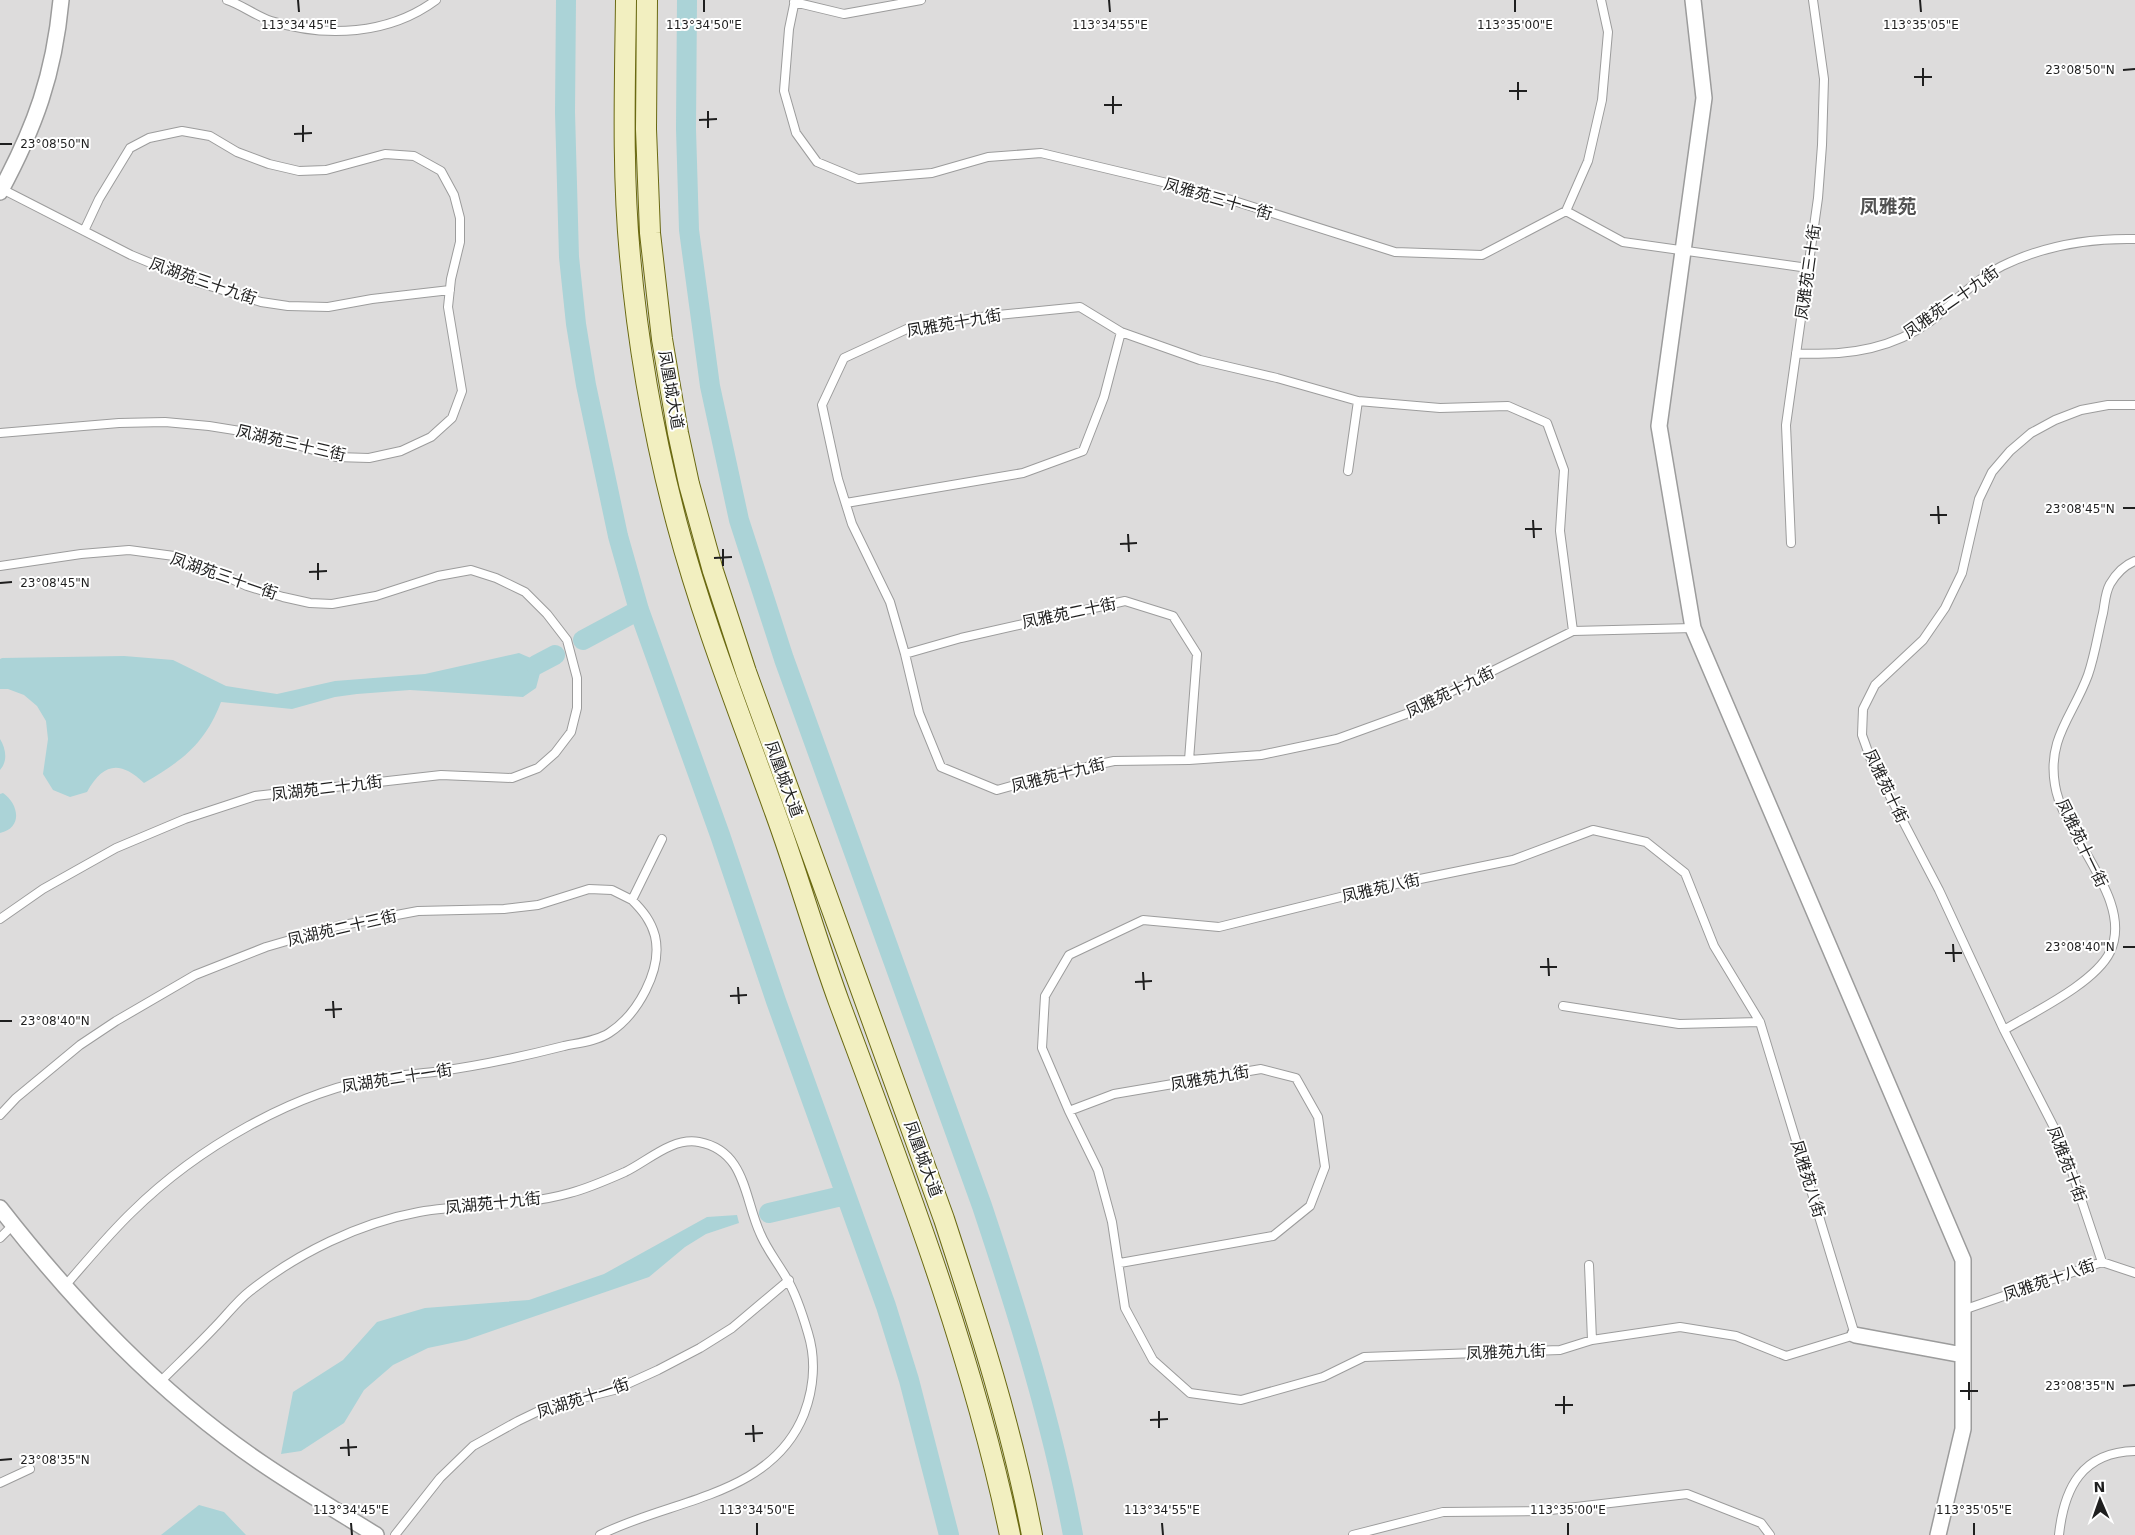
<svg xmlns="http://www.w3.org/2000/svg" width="2135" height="1535" viewBox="0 0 2135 1535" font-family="'DejaVu Sans','Noto Sans SC',sans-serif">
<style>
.residential{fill:#dddcdc}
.water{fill:#abd3d7}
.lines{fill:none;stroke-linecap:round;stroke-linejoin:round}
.canal{stroke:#abd3d7;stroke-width:20}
.service-casing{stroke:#9c9c9c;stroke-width:10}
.minor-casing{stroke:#9c9c9c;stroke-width:18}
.secondary-casing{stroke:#6a6911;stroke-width:22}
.service{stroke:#fff;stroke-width:8}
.minor{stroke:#fff;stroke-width:15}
.secondary{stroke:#f2efc0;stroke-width:20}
.ticks{fill:none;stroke:#1f1f1f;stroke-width:2}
.labels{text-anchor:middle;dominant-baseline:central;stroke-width:4;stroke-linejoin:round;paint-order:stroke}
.street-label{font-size:16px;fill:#1f1f1f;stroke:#fff}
.quarter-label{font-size:19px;font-weight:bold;fill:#525252;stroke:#fff}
.ticks-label{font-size:12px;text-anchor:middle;fill:#1f1f1f;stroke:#fff;stroke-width:4;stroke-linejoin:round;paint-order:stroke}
</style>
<rect width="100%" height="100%" fill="#eeebe6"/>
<path class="residential" d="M0 0H2135V1535H0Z"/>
<path class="water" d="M519 653 533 659 540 673 536 688 523 697 410 690 357 694 335 697 292 709 221 702C205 744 182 761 144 783 120 760 103 763 87 792L70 797 53 790 43 774 48 739 46 721 37 706 24 695 8 689H0V659L2 658 124 656 173 660 226 686 277 694 335 681 425 674Z
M0 739C6 749 8 761 0 770Z
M3 793C19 804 23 828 0 833V794Z
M737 1215 739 1223 706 1234 685 1247 649 1277 466 1340 428 1348 393 1365 364 1390 344 1423 301 1451 281 1454 293 1392 343 1360 377 1322 425 1308 529 1300 604 1274 707 1217Z
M199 1505 224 1512 246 1535H161Z"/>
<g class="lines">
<path class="canal" d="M566 0 565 112 569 257 576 324 586 385 618 536 639 610 720 835 776 1001 886 1306 909 1380 949 1535
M687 0 686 129 689 230 710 386 739 520 784 659 982 1206C1018 1314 1052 1423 1073 1535
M583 640 639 610
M536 665 555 655
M769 1213 846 1195"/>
<g class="service-casing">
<path id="service" d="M227 0C242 5 256 16 271 21 326 38 389 35 436 0
M795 0 789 29 784 91 796 133 817 162 858 179 932 173 988 157 1041 153 1209 193 1395 252 1482 255 1566 211 1588 161 1602 100 1608 32 1601 0
M794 2 844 14 921 0
M0 188 131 255 194 281 261 302 288 306 328 307 372 299 450 290
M1566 211 1623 242 1808 268
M1796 353C1849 357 1901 348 1942 312 1961 295 1979 278 2002 266 2045 245 2088 238 2135 239
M0 433 119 423 165 422 209 426 265 435 336 457 369 458 401 451 431 437 452 418 462 391 448 307 451 279 460 242V218L454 195 441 171 414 156 385 154 326 170 299 171 269 164 237 152 210 136 182 131 149 138 130 148 99 199 84 231
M1348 471 1358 401
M846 503 1023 473 1083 451 1104 397 1121 332
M1791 543 1786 425 1818 198 1822 145 1824 79 1813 0
M0 566 81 554 129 550 174 556 214 571 247 586 283 597 310 603 332 604 376 596 438 576 471 570 496 578 525 592 547 614 567 640 577 678V708L571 732 555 753 538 768 512 778 441 775 255 796 185 819 116 848 43 889 0 919
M1573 631 1560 531 1564 470 1547 423 1508 406 1440 408 1358 401 1277 378 1200 360 1121 332 1080 307 988 316 909 328 844 358 822 405 838 479 852 524 890 602 905 654 919 713 941 767 997 790 1058 773 1114 761 1189 760 1261 755 1337 739 1406 714 1573 631 1693 628
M905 654 961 638 1125 601 1173 616 1197 654 1189 760
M1593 830 1646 842 1685 873 1714 946 1760 1022 1855 1335 1786 1356 1736 1336 1680 1327 1592 1340 1560 1350 1364 1357 1323 1377 1241 1400 1190 1393 1153 1360 1125 1308 1112 1222 1098 1170 1069 1111 1042 1048 1045 996 1069 955 1143 920 1219 927 1381 887 1513 860Z
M1563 1006 1679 1024 1760 1022
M2004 1030C2034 1012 2095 983 2110 952 2135 900 2063 837 2055 785 2047 738 2073 716 2088 675 2095 655 2098 633 2103 613 2105 603 2105 593 2110 584 2116 574 2125 565 2135 561
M1069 1111 1114 1094 1261 1069 1296 1078 1318 1117 1325 1167 1310 1206 1273 1236 1120 1263
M0 1115 16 1098 80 1045 116 1021 195 975 266 947 338 926 418 911 504 909 538 905 589 889 612 890 632 900 662 839
M0 1238 13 1225
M2102 1262 2063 1145 2004 1030 1939 890 1871 760 1862 735 1863 709 1875 685 1923 640 1945 608 1962 573 1979 499 1992 472 2010 451 2031 433 2055 420 2081 410 2108 405H2135
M1589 1265 1592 1340
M64 1287C86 1262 108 1235 132 1212 196 1149 294 1091 384 1077 400 1075 417 1074 434 1072 478 1066 521 1057 564 1046 578 1043 597 1041 609 1033 637 1015 663 970 655 936 651 921 643 911 632 900
M1963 1310 2102 1262 2135 1273
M160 1382C178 1364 196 1347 214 1328 226 1316 237 1301 250 1291 298 1253 359 1223 419 1212 469 1203 521 1207 570 1193 589 1188 607 1180 625 1172 648 1161 672 1137 699 1142 746 1151 744 1198 760 1233 767 1250 778 1263 787 1279 796 1294 803 1316 808 1333 816 1359 814 1388 804 1414 771 1497 670 1499 600 1535
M0 1483 30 1469
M395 1535 440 1478 473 1446 518 1421 547 1407 614 1390 658 1370 700 1348 732 1328 789 1280
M1353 1535 1443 1512 1542 1511 1687 1494 1761 1523 1770 1535
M2059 1535C2064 1488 2082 1452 2135 1451"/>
</g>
<g class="minor-casing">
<path id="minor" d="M1693 0 1704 98 1659 426 1693 628 1963 1260V1429L1938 1535
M0 192C35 127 54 75 61 0
M0 1208C75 1304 159 1393 260 1462 298 1488 337 1511 376 1535
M1855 1335 1963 1355"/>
</g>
<g class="secondary-casing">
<path id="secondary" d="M626 0C625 85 622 171 630 256 638 346 654 437 677 524 703 622 741 717 775 812 798 875 816 939 839 1002 904 1177 972 1352 1010 1535
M647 0 646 129 650 233 662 339 678 433 689 484 713 571 746 672 944 1219C978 1323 1012 1428 1032 1535"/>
</g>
<use href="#service" class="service"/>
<use href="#minor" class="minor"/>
<use href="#secondary" class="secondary"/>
</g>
<path class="ticks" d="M298 0 299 12M704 0V12M1109 0 1110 12M1515 0V12M1920 0 1921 12M1923 68V86M2123 70 2135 69M1914 77H1932M1518 82V100M1509 91H1527M1113 96V114M1104 105H1122M708 111V128M699 120 717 119M303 125V142M294 134 312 133M0 144H12M1938 506 1939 524M2123 508H2135M1930 515H1947M1533 520 1534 538M1525 529H1542M1128 534 1129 552M1120 544 1137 543M723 549V566M714 558 732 557M318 563V580M309 572 327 571M0 583 12 582M1953 944 1954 962M2123 947H2135M1945 953H1962M1548 958 1549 976M1540 967H1557M1143 972 1144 990M1135 982 1152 981M738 987 739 1004M730 996 747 995M333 1001 334 1018M325 1010 342 1009M0 1021H12M1969 1382V1400M2123 1386 2135 1385M1960 1391H1978M1564 1396V1414M1555 1405H1573M1159 1411V1428M1150 1420 1168 1419M753 1425 754 1442M745 1434 763 1433M348 1439 349 1456M340 1448 357 1447M0 1460 12 1459M351 1523 352 1535M757 1523V1535M1162 1523 1163 1535M1568 1523V1535M1974 1523V1535"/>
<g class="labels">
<g class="street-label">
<text transform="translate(1218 199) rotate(16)">凤雅苑三十一街</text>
<text transform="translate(1808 272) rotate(-82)">凤雅苑三十街</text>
<text transform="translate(203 281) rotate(19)">凤湖苑三十九街</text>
<text transform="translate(1951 302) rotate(-35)">凤雅苑二十九街</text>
<text transform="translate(954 323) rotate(-10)">凤雅苑十九街</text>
<text transform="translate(671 390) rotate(80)">凤凰城大道</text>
<text transform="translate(291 443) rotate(13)">凤湖苑三十三街</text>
<text transform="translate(224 576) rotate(19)">凤湖苑三十一街</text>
<text transform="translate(1069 613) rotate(-12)">凤雅苑二十街</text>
<text transform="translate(1450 692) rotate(-26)">凤雅苑十九街</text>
<text transform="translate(1058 775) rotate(-14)">凤雅苑十九街</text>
<text transform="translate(784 779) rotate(70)">凤凰城大道</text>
<text transform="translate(1886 786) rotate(64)">凤雅苑十街</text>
<text transform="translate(327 788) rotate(-7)">凤湖苑二十九街</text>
<text transform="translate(2082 843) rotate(64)">凤雅苑十一街</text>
<text transform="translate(1381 888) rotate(-13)">凤雅苑八街</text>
<text transform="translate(342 928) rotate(-13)">凤湖苑二十三街</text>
<text transform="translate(397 1078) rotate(-9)">凤湖苑二十一街</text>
<text transform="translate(1210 1078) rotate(-10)">凤雅苑九街</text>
<text transform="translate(923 1159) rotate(70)">凤凰城大道</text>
<text transform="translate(2067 1164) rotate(69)">凤雅苑十街</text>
<text transform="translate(1808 1179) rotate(73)">凤雅苑八街</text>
<text transform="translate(493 1203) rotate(-6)">凤湖苑十九街</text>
<text transform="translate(2049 1280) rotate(-19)">凤雅苑十八街</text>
<text transform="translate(1506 1352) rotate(-2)">凤雅苑九街</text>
<text transform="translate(583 1398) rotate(-18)">凤湖苑十一街</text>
</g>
<g class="quarter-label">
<text x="1888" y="206">凤雅苑</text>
</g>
</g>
<g class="ticks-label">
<text x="299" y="29">113°34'45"E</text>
<text x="704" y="29">113°34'50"E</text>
<text x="1110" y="29">113°34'55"E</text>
<text x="1515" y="29">113°35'00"E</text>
<text x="1921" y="29">113°35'05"E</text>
<text x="2080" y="74">23°08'50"N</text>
<text x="55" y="148">23°08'50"N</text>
<text x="2080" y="513">23°08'45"N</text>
<text x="55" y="587">23°08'45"N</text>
<text x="2080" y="951">23°08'40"N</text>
<text x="55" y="1025">23°08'40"N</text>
<text x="2080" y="1390">23°08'35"N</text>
<text x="55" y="1464">23°08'35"N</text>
<text x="351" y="1514">113°34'45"E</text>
<text x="757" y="1514">113°34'50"E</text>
<text x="1162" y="1514">113°34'55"E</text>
<text x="1568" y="1514">113°35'00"E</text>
<text x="1974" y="1514">113°35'05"E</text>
</g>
<g transform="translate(2100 1500) rotate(358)" stroke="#ffffff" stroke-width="4" paint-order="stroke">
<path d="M0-4L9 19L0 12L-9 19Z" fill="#1f1f1f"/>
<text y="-8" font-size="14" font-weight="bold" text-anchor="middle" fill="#1f1f1f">N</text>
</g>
</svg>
